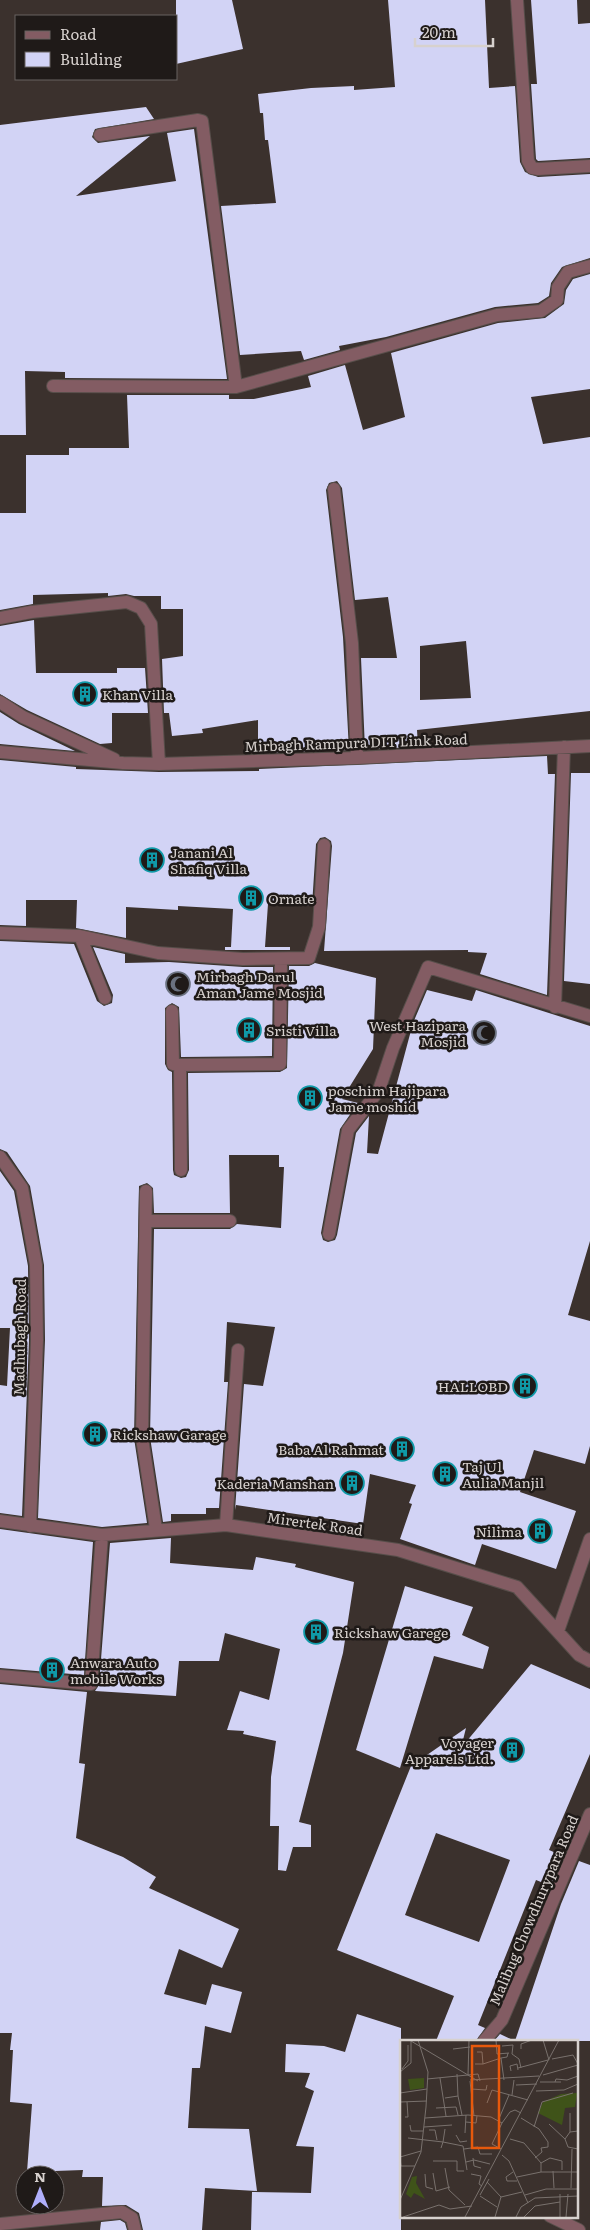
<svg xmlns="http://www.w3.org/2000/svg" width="590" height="2230" viewBox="0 0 590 2230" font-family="Literata,serif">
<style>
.building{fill:#d2d3f5;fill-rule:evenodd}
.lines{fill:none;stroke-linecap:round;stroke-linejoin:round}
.minor-casing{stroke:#574e4a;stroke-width:14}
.minor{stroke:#835c63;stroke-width:12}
.labels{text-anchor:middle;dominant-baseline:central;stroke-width:5;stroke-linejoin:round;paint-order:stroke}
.poi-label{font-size:14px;fill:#d7d1ce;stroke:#1f1a18;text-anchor:start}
.street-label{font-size:14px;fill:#d7d1ce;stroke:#1f1a18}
.inset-road{fill:none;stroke:#79716d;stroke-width:1}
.view{fill:#e8590c;fill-opacity:0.15;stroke:#e8590c;stroke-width:2.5}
.inset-edge{fill:none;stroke:#d7d1ce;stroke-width:2.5}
</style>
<rect width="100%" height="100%" fill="#3b312d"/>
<path class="building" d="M176 0H232L243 49 176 64Z
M388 0H485L489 88 515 86 520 162 525 172 538 177 590 174V258L562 267 551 283 549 296 538 303 495 307 386 337 339 346 340 350 304 360 301 351 240 355 221 206 276 203 268 140H265L263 113H260L258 94 311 88 354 86V90L395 87Z
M531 0H577L578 24 590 23V158L538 161 536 159 531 84H537Z
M146 107 154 119 95 129 92 137 98 143 150 136 76 196 176 181 167 133 194 129 227 379 65 378V372L25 371 26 435H0V125Z
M590 274V389L531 397 543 444 590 437V711L417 730 418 747 365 749 361 658H397L388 597 355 600 342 488 337 481 329 483 326 490 343 637 349 750 258 753V720L202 729 203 733 172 736 169 713H164L162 659 183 656V609H161V596H134L126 594 108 596V593L33 595V604L0 610V513H26V455H69V448H129L127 395H229V399H254L311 387 308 376 345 365 363 430 405 417 391 353 498 323 545 318 564 304 566 290 573 279ZM466 641 471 698 420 700V646Z
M34 620 36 673H117V668H145L148 713H112V743L100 744 27 710 0 694V626Z
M0 712 19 724 75 751 0 744Z
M547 756 548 774H555L547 995 480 974 487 953 468 952V950L324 951 332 846 331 841 325 837 320 838 316 844 312 906 268 904 265 947H290V950H225V947H231L233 909 178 906V910L126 907V938L76 928 77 900H26V926L0 925V760L76 767V769L159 772 259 771V769Z
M571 773H590V984L564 981Z
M0 941 74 944 97 1001 104 1006 112 1003 113 995 93 947 125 954V963L169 962 243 967H273L272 1056 181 1057 179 1007 172 1003 165 1008V1064L168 1070 172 1072 173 1170 174 1175 181 1178 186 1177 189 1170 188 1073 280 1072 287 1068 289 966H309L315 963 376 978 373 1049 342 1099 358 1103 340 1129 321 1233 323 1240 328 1242 335 1240 337 1235 356 1133 369 1116 367 1153 378 1154 413 1023 427 990 472 1001 476 990 590 1026V1241L568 1315 590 1321V1446L585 1464 534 1450 520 1492 576 1511 556 1569 482 1544 475 1565 400 1539 412 1504 409 1503 416 1485 370 1474 363 1524 236 1505 235 1510 244 1384 263 1386 275 1327 227 1322 224 1382H228L219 1508H206V1514H171V1521L163 1522 150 1437 154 1229H230L237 1224 281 1228 284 1167H279V1155H229L230 1213H154L153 1188 147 1183 139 1186 134 1438 147 1523 102 1527 38 1518 45 1340 44 1265 30 1186 7 1152 0 1149Z
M0 1171 14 1191 28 1266 29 1340 22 1516 0 1513V1385L7 1386 10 1328H0Z
M0 1529 93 1542 84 1675 0 1668Z
M171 1538 170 1563 253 1570 256 1557 296 1564 295 1567 354 1582 343 1653 299 1822 311 1825V1847H293L286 1871 278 1870 279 1826H270L271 1777 276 1741 243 1734 244 1731 227 1730 240 1691 269 1700 280 1649 225 1633 219 1661H179L176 1696 95 1691 99 1685 110 1543Z
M405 1586 473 1607 462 1635 489 1647 483 1669 434 1656 400 1768 356 1750Z
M531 1664 590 1689V1754L549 1850 563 1856 551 1886 536 1880 478 2025 485 2028 476 2041H436L454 1996 337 1950 411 1766 466 1728 461 1748ZM436 1833 510 1860 479 1942 405 1915Z
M0 1684 87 1692 79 1763 85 1764 76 1838 123 1857 156 1877 149 1888 239 1929 222 1968 179 1949 164 1994 206 2005 212 1984 242 1992 231 2033 205 2026 200 2068H192L188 2128 249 2129 257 2191 205 2188 202 2230H143L139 2213 126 2205 102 2206 103 2177H82L83 2170 27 2172 32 2104 10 2102 13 2050H10L12 2033H0Z
M579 1861 590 1865V2041H494L500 2034 515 2041 561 1904Z
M357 2014 401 2028V2230H251L252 2192 311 2193 314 2147 296 2146 314 2091 305 2087 310 2073 285 2072 286 2044 324 2046 345 2052Z
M120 2220 125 2223 127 2230H100L101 2222Z"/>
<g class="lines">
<g class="minor-casing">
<path id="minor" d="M517 0 528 161 532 168 538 169 590 166
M53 386 236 387 202 121 198 120 100 135
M236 387 497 315 541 311 557 300 558 287 568 272 590 266
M334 489 352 643 357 758
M0 618 31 612 127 602 141 608 151 624 159 764
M0 702 23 717 114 759
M0 752 123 763 159 764 357 758 590 746
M0 933 80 936 158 953 243 959 309 958 319 927 324 845
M80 936 105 998
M555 1007 564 747
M172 1011 173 1064 180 1065 181 1170
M180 1065 280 1064 281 959
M0 1157 22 1188 36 1265 37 1340 30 1526
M146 1191 142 1438 156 1529
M146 1221H230
M329 1234 348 1130 379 1090 393 1048 428 967 590 1016
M0 1521 102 1535 226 1525 398 1550 517 1587 579 1655 590 1661
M226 1525 238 1350
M558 1631 590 1539
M0 1676 91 1684 102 1535
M484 2041 502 2020 590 1814
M550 2216 579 2230
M0 2224 122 2212 132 2218 135 2230"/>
</g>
<use href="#minor" class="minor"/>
</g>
<defs>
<g id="building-ring" transform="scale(1.25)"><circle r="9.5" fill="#1f1a18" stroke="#0f9aa8" stroke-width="1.5"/><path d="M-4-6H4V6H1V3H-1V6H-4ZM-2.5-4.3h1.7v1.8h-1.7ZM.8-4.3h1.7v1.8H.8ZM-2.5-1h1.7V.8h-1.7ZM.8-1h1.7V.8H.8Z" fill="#0f9aa8"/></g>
<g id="mosque-ring" transform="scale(1.25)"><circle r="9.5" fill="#1f1a18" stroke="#6b7280" stroke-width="1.5"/><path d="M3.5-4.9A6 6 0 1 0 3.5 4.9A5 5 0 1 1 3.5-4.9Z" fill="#6b7280"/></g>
</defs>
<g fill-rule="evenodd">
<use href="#building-ring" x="85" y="694"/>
<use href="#building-ring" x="152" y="860"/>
<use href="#building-ring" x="251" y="898"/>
<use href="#mosque-ring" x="178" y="984"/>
<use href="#building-ring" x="249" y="1030"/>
<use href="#mosque-ring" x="484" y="1033"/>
<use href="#building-ring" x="310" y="1098"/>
<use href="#building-ring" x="525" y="1386"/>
<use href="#building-ring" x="95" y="1434"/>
<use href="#building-ring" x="402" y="1449"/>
<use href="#building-ring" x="445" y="1474"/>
<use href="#building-ring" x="352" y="1483"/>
<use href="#building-ring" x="540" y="1531"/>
<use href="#building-ring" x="316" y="1632"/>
<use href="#building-ring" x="52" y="1670"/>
<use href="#building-ring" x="512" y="1750"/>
</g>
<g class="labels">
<g class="poi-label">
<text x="102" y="694">Khan Villa</text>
<text x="170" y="852">Janani Al<tspan x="170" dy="16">Shafiq Villa</tspan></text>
<text x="268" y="898">Ornate</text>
<text x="196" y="976">Mirbagh Darul<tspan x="196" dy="16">Aman Jame Mosjid</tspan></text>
<text x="466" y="1025" text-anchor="end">West Hazipara<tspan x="466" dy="16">Mosjid</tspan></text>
<text x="266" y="1030">Sristi Villa</text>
<text x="328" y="1090">poschim Hajipara<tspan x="328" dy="16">Jame moshid</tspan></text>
<text x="508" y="1386" text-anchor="end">HALLOBD</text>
<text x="112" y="1434">Rickshaw Garage</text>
<text x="384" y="1449" text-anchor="end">Baba Al Rahmat</text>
<text x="462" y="1466">Taj Ul<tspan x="462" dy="16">Aulia Manjil</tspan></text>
<text x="334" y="1483" text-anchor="end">Kaderia Manshan</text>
<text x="522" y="1531" text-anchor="end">Nilima</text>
<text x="334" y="1632">Rickshaw Garege</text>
<text x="70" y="1662">Anwara Auto<tspan x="70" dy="16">mobile Works</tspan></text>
<text x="494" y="1742" text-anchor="end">Voyager<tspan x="494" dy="16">Apparels Ltd.</tspan></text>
</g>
<g class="street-label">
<text transform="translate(356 742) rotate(-2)">Mirbagh Rampura DIT Link Road</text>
<text transform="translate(19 1337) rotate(-89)">Madhubagh Road</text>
<text transform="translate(315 1523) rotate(8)">Mirertek Road</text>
<text transform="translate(533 1910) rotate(-67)">Malibug Chowdhurypara Road</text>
</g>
</g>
<g transform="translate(400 2040)">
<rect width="178" height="178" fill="#3b312d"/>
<path d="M24 38V48L10 50 8 39ZM177 53 175 67 165 68 162 85 138 73 143 62 161 54ZM17 136 16 143 25 159 14 153 11 158 6 154 12 137Z" fill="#3f5319"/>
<path class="inset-road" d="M96 0 97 14 109 13M143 0 149 20M11 1 78 41M102 6 113 5 112 14 119 19 121 28M53 9 70 7M121 9V4L132 0M152 19 173 15 178 24M75 24H83L82 12H77M83 24 101 18M118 28 148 20M2 29 8 21V5M111 31 110 26 117 24 118 30M0 32 11 23V0M68 35 69 0M143 35 178 25M40 38 46 76M27 39 78 34 80 41M70 40 139 36M104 40 101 18 107 17 108 13M70 41 74 76M140 42H161M155 42 156 39 167 40 178 36M116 45 137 44M71 49 86 50 87 45M136 51 164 50 178 44M0 53 27 49M112 55 114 40M58 56 62 75M45 58 58 56 57 34M0 62 27 61M87 63 92 50 128 60M36 68 56 67 58 75M170 73V92M5 77H8L7 62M25 78 68 75 91 77 102 83M121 78 139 89 148 102V107L141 108 142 112 135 118M98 81 109 55M66 82 76 83 77 76M149 84 165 99M10 85 11 91H23M24 87 52 85M134 87 142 62 173 53M45 89 43 102 63 106 67 130M29 90H35L37 100M178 91 170 92 165 99 168 107 178 109M65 93 66 75M56 95 60 102 67 101M8 98 43 102 41 108M110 99 124 103 141 123M64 109 78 107 80 114H92M101 109 92 104 102 83 110 72 115 70 121 73M102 115 109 121 128 163M0 117 21 111M0 118 1 126H15M73 118 74 126 81 128M33 121H57V131H64M66 122 74 120 90 124M45 128 49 150 65 165M153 131 154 148M113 132 106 137 107 141H117M141 132V123L150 118 162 121V130M33 133 36 151 50 147M25 134 26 147 33 149M71 134 81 136 79 144 82 146M117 137 141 132H178M87 142 101 157M171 148 172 109M80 155 89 139M125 155 146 149H178M80 156 97 167M101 157 122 152M0 160 21 112 26 67 28 32 18 0M3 177 39 165 50 169 72 166M65 177 159 0M95 177 101 157M116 177 121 167 135 158 178 156M124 177 135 166 160 162M160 177V154M166 177 168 154"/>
<path class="view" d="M72 6H99V108H72Z"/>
<rect width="178" height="178" class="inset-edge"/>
</g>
<rect x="15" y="15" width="162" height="65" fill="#1f1a18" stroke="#696361"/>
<rect x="25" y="31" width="25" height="8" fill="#835c63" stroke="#696361"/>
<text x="60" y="40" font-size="15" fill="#d7d1ce">Road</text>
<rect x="25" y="52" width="25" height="15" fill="#d2d3f5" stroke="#696361"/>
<text x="60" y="65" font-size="15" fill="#d7d1ce">Building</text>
<g transform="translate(40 2190)"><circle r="24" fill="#1f1a18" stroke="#696361"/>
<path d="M0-4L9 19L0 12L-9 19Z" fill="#afaefa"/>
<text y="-8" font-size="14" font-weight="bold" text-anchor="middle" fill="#d7d1ce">N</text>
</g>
<path d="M415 38v8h78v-8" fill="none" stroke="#d7d1ce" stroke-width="2.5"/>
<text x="422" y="38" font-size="15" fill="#d7d1ce" stroke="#1f1a18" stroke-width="4" paint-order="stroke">20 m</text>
</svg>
